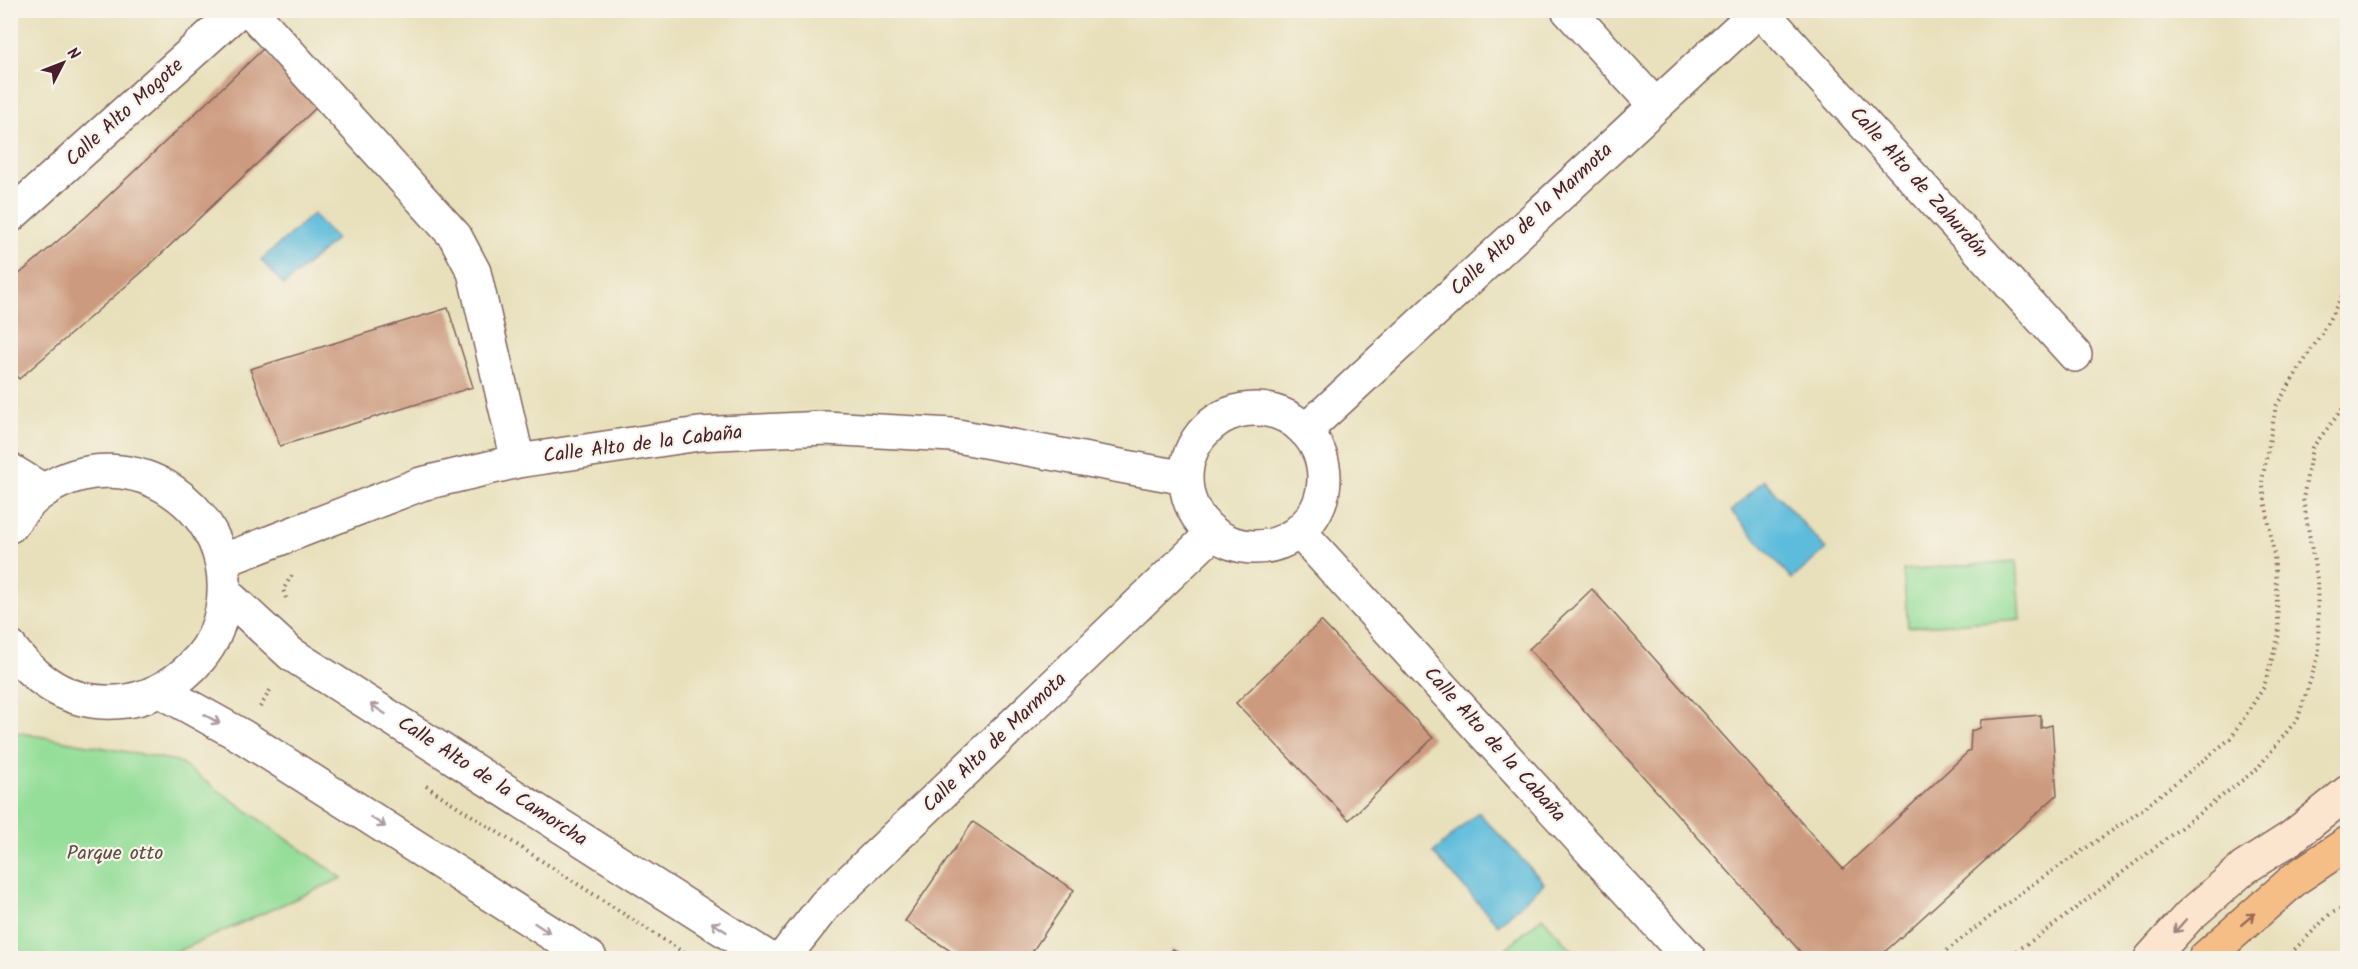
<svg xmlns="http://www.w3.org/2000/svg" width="2358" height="969" viewBox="0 0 2358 969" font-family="Kalam,sans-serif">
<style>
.green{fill:#95de99;stroke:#707e62;stroke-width:1.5}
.water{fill:#5dbcdb;stroke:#546e83;stroke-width:1.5}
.building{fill:#cc9a7e}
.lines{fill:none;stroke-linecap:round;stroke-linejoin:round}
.minor-casing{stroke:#81635d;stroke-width:36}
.tertiary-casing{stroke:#81635d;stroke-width:36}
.secondary-casing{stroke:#81635d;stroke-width:36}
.motorway-casing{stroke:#81635d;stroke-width:36}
.path{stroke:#81635d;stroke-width:4;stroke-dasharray:1.5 4.5;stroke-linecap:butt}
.minor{stroke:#fff;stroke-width:33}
.tertiary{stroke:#fff;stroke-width:33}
.secondary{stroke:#fbe5cf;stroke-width:33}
.motorway{stroke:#f6be87;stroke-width:33}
.oneway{stroke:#ae9aa0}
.oneway2{stroke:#976754}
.oneway3{stroke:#a2827d}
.labels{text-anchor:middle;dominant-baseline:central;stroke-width:4.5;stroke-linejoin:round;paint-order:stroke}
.street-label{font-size:20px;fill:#4a1f2b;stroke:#f7f3e8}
.park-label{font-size:20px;fill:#5d4f46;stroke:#f7f3e8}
</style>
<rect width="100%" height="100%" fill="#f7f3e8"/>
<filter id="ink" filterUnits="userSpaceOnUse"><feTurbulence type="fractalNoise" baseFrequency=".0167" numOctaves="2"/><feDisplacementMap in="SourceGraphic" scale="12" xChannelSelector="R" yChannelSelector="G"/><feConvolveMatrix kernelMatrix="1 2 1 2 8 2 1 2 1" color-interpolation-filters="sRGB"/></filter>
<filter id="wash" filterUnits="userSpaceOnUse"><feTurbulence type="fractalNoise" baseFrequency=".008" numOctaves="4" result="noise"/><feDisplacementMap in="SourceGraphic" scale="24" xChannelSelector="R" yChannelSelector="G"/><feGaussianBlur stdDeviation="1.35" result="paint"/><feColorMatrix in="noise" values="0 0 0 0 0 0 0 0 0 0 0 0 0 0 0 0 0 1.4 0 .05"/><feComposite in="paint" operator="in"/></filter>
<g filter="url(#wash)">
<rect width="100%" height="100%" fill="#e8e0bb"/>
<path class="green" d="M2016 561 2020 619 1908 627 1903 570Z
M10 731 177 761 342 878 163 958H11Z
M1542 917 1579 958H1495Z"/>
<path class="water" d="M313 214 336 239 284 285 261 260Z
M1764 480 1826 549 1792 579 1731 511Z
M1478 812 1544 883 1498 925 1433 853Z"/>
<g id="blocks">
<path class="building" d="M263 49 318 106 141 273 19 379 10 369V282L87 216Z
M448 308 473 387 280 446 250 369Z
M1592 589 1843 869 1970 750 1971 731 1980 728 1981 720 2041 715V728L2052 725 2057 795 1878 958H1806L1529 649Z
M1321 621 1433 738 1349 820 1236 703Z
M973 822 1074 890 1028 958H961L905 921Z
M1173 949 1188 958H1167Z"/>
</g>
</g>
<g filter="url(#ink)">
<use href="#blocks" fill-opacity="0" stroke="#81635d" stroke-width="1.5"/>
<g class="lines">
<g class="minor-casing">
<path id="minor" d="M250 10 455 236 474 272 518 461
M1568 10 1655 105
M1760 10 2075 355
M10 216 239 10
M1186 478a69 69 0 1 1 138 0a69 69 0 1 1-138 0Z
M1305 431 1759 10
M1299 531 1689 958
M222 561 421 484 518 461 699 434 825 428 952 435 1186 478
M783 958 825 905 1213 533"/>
</g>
<g class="tertiary-casing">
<path id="tertiary" d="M10 470 44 491
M10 526C20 513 30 499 45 490 131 435 241 509 222 610 219 627 211 645 200 658 180 681 157 696 127 701 77 708 40 686 10 647
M225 593 291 654 768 958
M161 691 242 736 590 958"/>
</g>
<g class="secondary-casing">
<path id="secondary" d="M2151 958 2189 916 2244 868 2291 838 2348 792"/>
</g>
<g class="motorway-casing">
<path id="motorway" d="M2205 958 2296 878 2348 843"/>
</g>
<path class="path" d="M286 598 283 590 293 573
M260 707 272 687
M426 786 692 958
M1937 958 2027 888 2135 815 2231 738 2264 687 2279 634 2274 555 2262 481 2276 406 2323 331 2348 285
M2007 958 2054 925 2257 769 2298 718 2319 654 2317 579 2303 499 2312 448 2348 402
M2286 958 2330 914 2348 905"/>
<use href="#minor" class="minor"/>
<use href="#tertiary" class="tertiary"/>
<use href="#secondary" class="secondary"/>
<use href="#motorway" class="motorway"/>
</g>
<defs><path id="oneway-shaft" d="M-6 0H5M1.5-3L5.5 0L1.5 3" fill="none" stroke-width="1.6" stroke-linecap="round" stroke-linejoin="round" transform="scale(1.5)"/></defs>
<g class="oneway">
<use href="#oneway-shaft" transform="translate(378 709) rotate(-147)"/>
<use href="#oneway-shaft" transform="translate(212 719) rotate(29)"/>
<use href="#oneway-shaft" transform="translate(378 822) rotate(33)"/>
<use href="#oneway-shaft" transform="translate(719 927) rotate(-147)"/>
<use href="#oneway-shaft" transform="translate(542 928) rotate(33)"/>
</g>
<use class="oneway2" href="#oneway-shaft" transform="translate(2248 919) rotate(-41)"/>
<use class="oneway3" href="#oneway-shaft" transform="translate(2180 926) rotate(132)"/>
</g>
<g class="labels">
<g class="street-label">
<text transform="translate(125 113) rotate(-42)">Calle Alto Mogote</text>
<text transform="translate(1918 183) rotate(48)">Calle Alto de Zahurdón</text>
<text transform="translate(1532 220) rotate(-43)">Calle Alto de la Marmota</text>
<text transform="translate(643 445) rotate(-7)">Calle Alto de la Cabaña</text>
<text transform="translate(995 743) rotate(-44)">Calle Alto de Marmota</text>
<text transform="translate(1494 745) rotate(48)">Calle Alto de la Cabaña</text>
<text transform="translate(492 782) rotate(33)">Calle Alto de la Camorcha</text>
</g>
<g class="park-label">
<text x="115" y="854">Parque otto</text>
</g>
</g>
<rect width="2358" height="969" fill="none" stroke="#f7f3e8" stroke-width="36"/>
<g transform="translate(63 63) rotate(48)" stroke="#f7f3e8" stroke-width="4.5" paint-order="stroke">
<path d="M0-4.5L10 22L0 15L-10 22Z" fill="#4a1f2b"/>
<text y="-9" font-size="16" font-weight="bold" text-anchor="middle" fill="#4a1f2b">N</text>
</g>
</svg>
